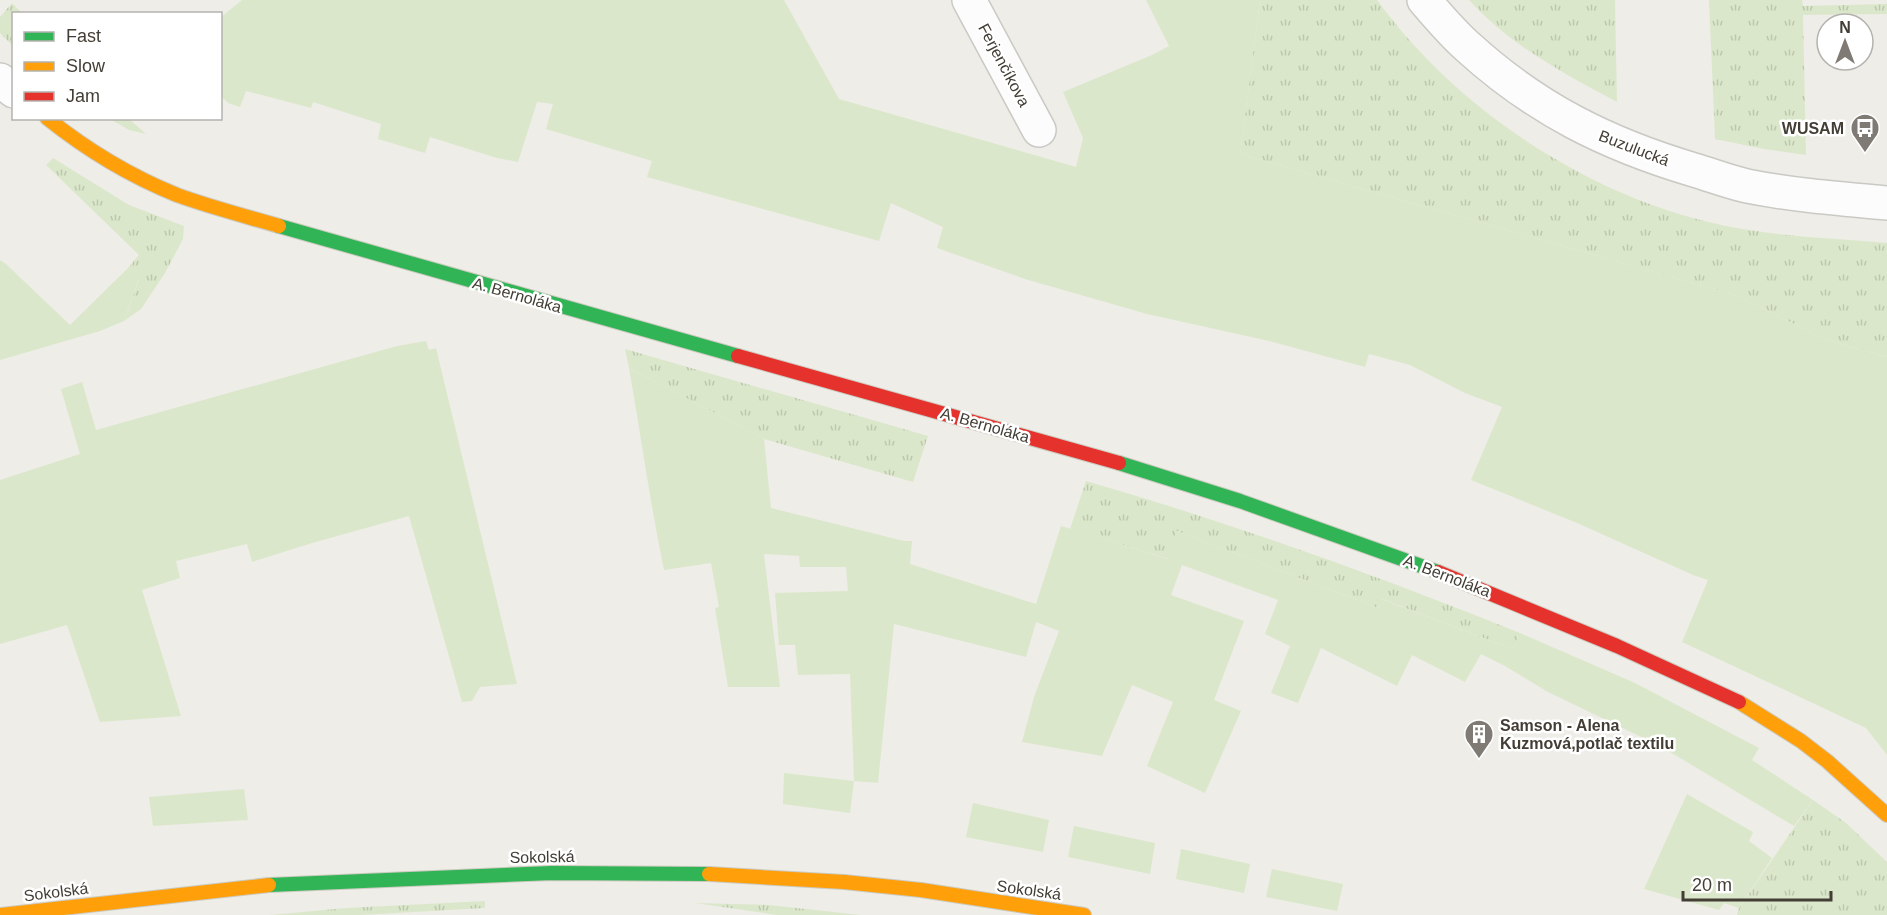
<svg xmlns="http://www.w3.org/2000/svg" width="1887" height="915" viewBox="0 0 1887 915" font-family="Helvetica,sans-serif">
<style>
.grass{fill:url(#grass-tufts)}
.garden{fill:#dbe7ca}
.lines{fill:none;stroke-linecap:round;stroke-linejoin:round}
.street-casing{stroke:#cac9c4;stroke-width:36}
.fast-casing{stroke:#cccabf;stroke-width:16}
.slow-casing{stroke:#cccabf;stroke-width:16}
.jam-casing{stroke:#cccabf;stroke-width:16}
.street{stroke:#fcfcfc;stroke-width:33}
.fast{stroke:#30b455;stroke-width:14}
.slow{stroke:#ff9f0a;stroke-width:14}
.jam{stroke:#e5322d;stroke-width:14}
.labels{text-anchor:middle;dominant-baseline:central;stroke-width:5;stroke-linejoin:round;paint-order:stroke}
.street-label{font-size:16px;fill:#433e35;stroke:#fff}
.poi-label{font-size:16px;font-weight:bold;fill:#433e35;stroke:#fff;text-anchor:end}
</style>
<defs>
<pattern id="grass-tufts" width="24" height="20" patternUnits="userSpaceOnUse" patternTransform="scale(1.5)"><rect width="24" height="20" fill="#dbe7ca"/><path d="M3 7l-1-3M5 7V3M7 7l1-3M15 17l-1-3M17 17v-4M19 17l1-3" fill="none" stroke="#bdc7ae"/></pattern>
</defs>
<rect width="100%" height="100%" fill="#eeede8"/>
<path class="grass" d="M1260 0H1377C1463 118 1610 211 1756 231 1799 238 1843 239 1887 243V357L1824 339 1738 296 1240 154Z
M1469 0H1615L1617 102C1564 74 1510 45 1469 0Z
M1709 0H1802L1803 6 1887 4V14L1803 15 1806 155 1764 149 1715 139Z
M12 3 22 13 14 14 13 46 0 33V17Z
M110 119H129L146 134 129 130Z
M53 158 129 205 184 226 183 239 165 273 141 309 124 321 139 279 127 269 139 255 46 165Z
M625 349 928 436 913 482 764 439 629 368Z
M1086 481C1235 524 1376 575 1520 633L1512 649 1382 599 1378 608 1177 531 1169 559 1070 529Z
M1813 800 1846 823 1887 862V915H1737L1739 908Z
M485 901V908L361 915H270L346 908Z
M695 903 769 905 861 915H777Z"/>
<path class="garden" d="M242 0H784L839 99 1076 167 1083 138 1063 92 1152 55 1169 46 1146 0H1260L1240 154 1738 296 1824 339 1887 357V755L1866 728 1682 642 1708 580 1693 575 1577 523 1471 480 1502 407 1465 393 1410 365 1369 354 1365 367 1269 341 1147 314 1025 279 937 248 943 227 891 203 879 241 647 177 652 161 546 129 553 104 537 102 518 162 497 158 430 137 425 153 378 139 381 124 313 102 311 108 246 91 240 107 228 103 221 96 220 18Z
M0 260 6 264 70 325 127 269 139 278 124 321 100 331 0 360Z
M426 341 429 350 436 348 517 684 480 687 472 701 462 702 409 516 312 543 252 562 247 544 176 561 180 578 142 590 181 716 100 722 67 625 0 644V480L80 454 61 389 82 382 96 430 397 346Z
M629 368 764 439 771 508 904 541H912L910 564 1036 604 1061 526 1168 559 1177 531 1378 608 1381 599 1512 649 1520 633 1635 683 1759 748 1752 760 1813 800 1794 826 1660 746 1548 692 1505 666 1481 654 1465 682 1412 655 1397 686 1321 648 1298 703 1271 693 1290 646 1265 634 1278 600 1182 565 1171 595 1244 621 1214 700 1241 711 1205 793 1147 766 1173 702 1132 685 1102 756 1022 742 1034 697 1059 631 1036 622 1026 657 894 624 878 783 854 781 850 813 783 804 784 773 854 781 850 674 798 675 795 645H779L775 593 848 591 846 567H800L799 556 764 554 780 687H728L715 608 719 607 711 563 664 570C650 503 641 435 629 368Z
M244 789 248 820 153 826 149 797Z
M1687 794 1753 832 1749 841 1772 858 1739 908 1724 903 1719 910 1644 889Z
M973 803 1049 820 1043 852 966 837Z
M1074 826 1155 843 1150 874 1068 857Z
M1181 849 1250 864 1244 893 1176 879Z
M1272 869 1343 884 1337 911 1266 897Z"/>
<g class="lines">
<g class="street-casing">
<path id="street" d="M969 0 1039 130
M1424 0C1438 16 1452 33 1468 47 1536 109 1607 144 1694 170 1711 175 1729 182 1747 186 1791 195 1842 199 1887 203
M0 80 14 91"/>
</g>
<g class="fast-casing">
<path id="fast" d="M279 226 738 356
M1119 463 1240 501 1438 572
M269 885 552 873 709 874"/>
</g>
<g class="slow-casing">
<path id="slow" d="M47 118C87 150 130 176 177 195 210 207 245 216 279 226
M1739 702 1801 741 1827 761 1887 815
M709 874 844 882 921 890 1084 915
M0 915 269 885"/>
</g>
<g class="jam-casing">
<path id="jam" d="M738 356 1119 463
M1438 572 1617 646 1739 702"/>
</g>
<use href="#street" class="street"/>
<use href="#fast" class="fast"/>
<use href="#slow" class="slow"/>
<use href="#jam" class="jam"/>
</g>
<defs>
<g id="bus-pin" transform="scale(1.5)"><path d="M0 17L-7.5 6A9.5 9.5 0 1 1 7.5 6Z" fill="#7f7b74" stroke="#fff"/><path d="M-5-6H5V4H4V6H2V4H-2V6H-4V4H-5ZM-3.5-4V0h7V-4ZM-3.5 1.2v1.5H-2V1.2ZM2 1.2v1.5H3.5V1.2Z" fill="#fff"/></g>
<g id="building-pin" transform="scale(1.5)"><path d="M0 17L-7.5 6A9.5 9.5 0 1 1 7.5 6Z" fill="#7f7b74" stroke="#fff"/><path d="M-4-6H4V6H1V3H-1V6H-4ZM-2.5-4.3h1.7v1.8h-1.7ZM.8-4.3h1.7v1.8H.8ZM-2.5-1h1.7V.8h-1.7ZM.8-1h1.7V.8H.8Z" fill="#fff"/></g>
</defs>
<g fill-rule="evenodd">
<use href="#bus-pin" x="1865" y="128"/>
<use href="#building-pin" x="1479" y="734"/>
</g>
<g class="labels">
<g class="street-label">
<text transform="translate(1004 65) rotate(62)">Ferjenčíkova</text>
<text transform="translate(1634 148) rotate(21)">Buzulucká</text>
<text transform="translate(517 295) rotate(16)">A. Bernoláka</text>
<text transform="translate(985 425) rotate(16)">A. Bernoláka</text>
<text transform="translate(1447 576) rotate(21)">A. Bernoláka</text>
<text transform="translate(542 857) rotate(-1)">Sokolská</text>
<text transform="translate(1029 890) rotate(8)">Sokolská</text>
<text transform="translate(56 892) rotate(-7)">Sokolská</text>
</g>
<g class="poi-label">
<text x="1844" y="128">WUSAM</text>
<text x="1500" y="725" text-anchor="start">Samson - Alena<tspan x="1500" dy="18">Kuzmová,potlač textilu</tspan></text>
</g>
</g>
<rect x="12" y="12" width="210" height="108" fill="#ffffff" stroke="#b4b2ae" stroke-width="1.5"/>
<rect x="24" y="32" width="30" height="9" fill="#30b455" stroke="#b4b2ae" stroke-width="1.5"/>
<text x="66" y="42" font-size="18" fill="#433e35">Fast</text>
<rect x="24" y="62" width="30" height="9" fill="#ff9f0a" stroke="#b4b2ae" stroke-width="1.5"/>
<text x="66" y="72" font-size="18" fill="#433e35">Slow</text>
<rect x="24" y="92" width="30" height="9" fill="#e5322d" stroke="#b4b2ae" stroke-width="1.5"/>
<text x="66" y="102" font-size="18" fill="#433e35">Jam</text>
<g transform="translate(1845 42)"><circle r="28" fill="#ffffff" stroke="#b4b2ae" stroke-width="1.5"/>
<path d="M0-4.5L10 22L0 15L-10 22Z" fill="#7f7b74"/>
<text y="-9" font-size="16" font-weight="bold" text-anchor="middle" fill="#433e35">N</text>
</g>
<path d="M1683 891v9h148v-9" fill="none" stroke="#433e35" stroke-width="3"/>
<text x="1692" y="891" font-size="18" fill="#433e35" stroke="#ffffff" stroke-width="4.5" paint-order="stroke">20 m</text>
</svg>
